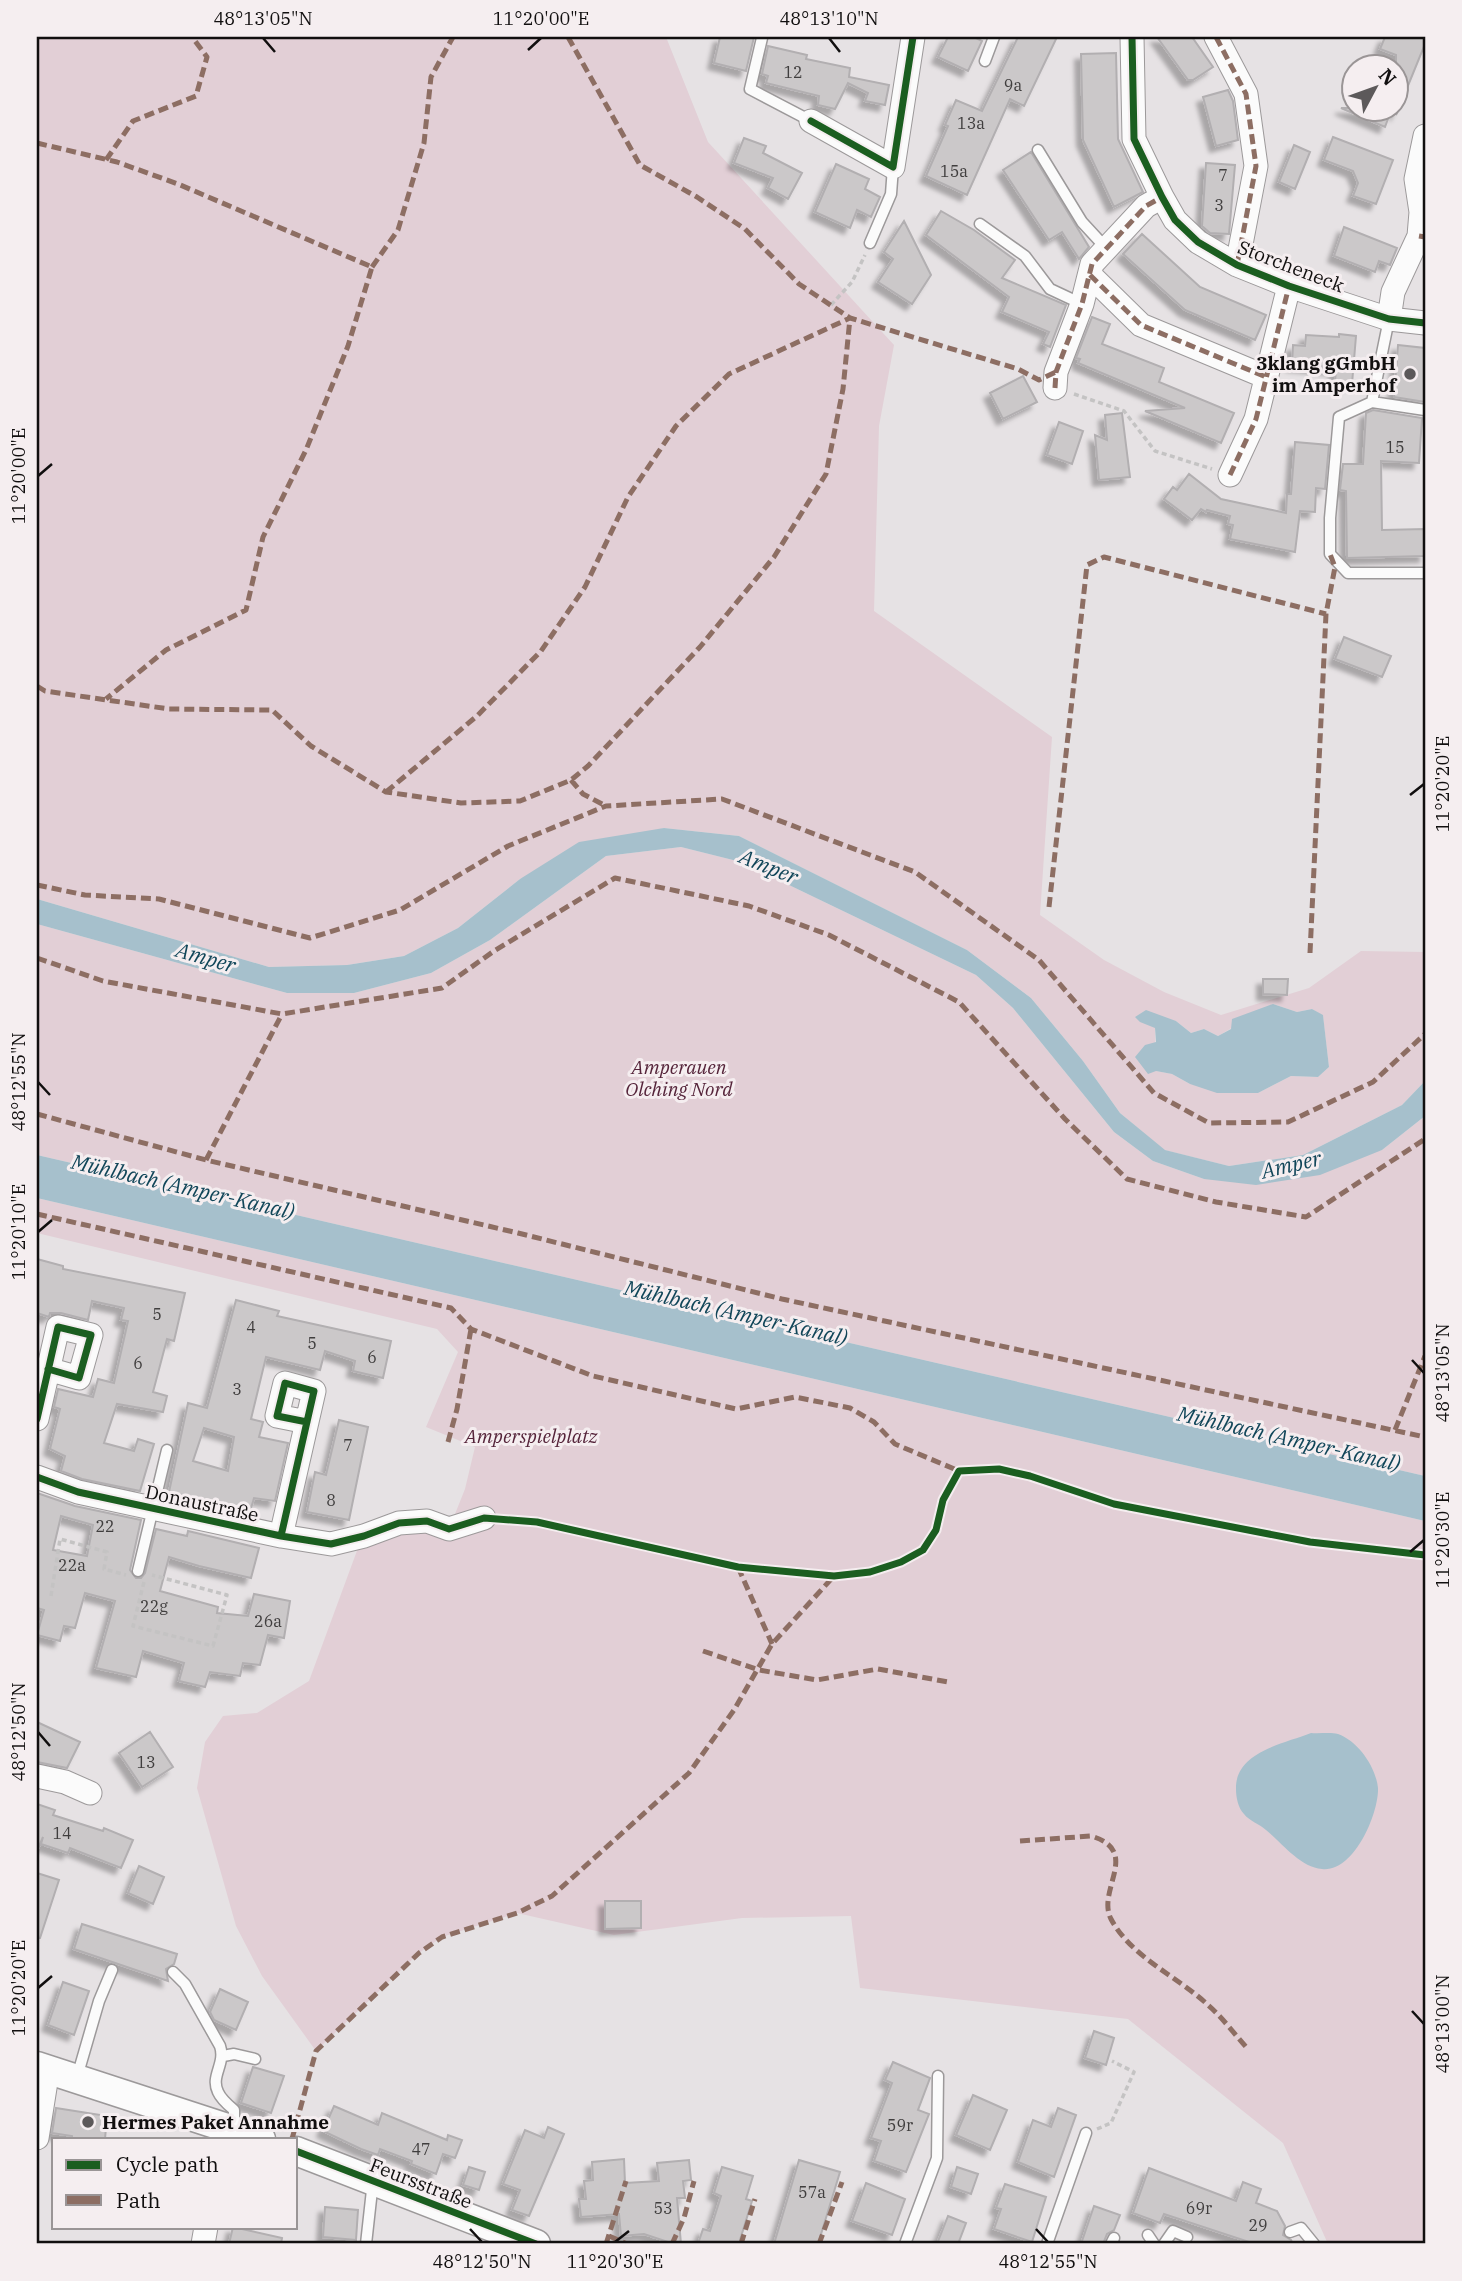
<svg xmlns="http://www.w3.org/2000/svg" width="1462" height="2281" viewBox="0 0 1462 2281" font-family="'IBM Plex Serif',serif">
<style>
.green{fill:#e2cfd6;fill-rule:evenodd}
.water{fill:#a6c0cc}
.building{fill:#cbc8c9;stroke:#b2afb1;stroke-width:2;fill-rule:evenodd;filter:url(#shadow)}
.lines{fill:none;stroke-linecap:round;stroke-linejoin:round}
.service-casing{stroke:#9c999a;stroke-width:13}
.minor-casing{stroke:#9c999a;stroke-width:25}
.tertiary-casing{stroke:#9c999a;stroke-width:31}
.path{stroke:#c4c3c3;stroke-width:3.5;stroke-dasharray:5 3.5;stroke-linecap:butt}
.service{stroke:#fbfbfb;stroke-width:10}
.minor{stroke:#fbfbfb;stroke-width:23}
.tertiary{stroke:#fbfbfb;stroke-width:28}
.quiet{stroke:#8d6e63;stroke-width:5;stroke-dasharray:10 5;stroke-linecap:butt}
.cycleway-casing{stroke:#f5eef0;stroke-width:11}
.cycleway{stroke:#1b5e20;stroke-width:7}
.ticks{fill:none;stroke:#110f0f;stroke-width:2.5}
.poi-dot{fill:#5c595a;stroke:#f5eef0;stroke-width:2.5}
.labels{text-anchor:middle;dominant-baseline:central;stroke-width:6;stroke-linejoin:round;paint-order:stroke}
.number-label{font-size:16px;fill:#403e3e}
.street-label{font-size:19px;fill:#110f0f;stroke:#f5eef0}
.poi-label{font-size:19px;font-weight:bold;fill:#110f0f;stroke:#f5eef0;text-anchor:end}
.park-label{font-size:19px;font-style:italic;fill:#55243a;stroke:#f5eef0}
.water-label{font-size:21px;font-style:italic;fill:#114659;stroke:#f5eef0}
.neatline{fill:none;stroke:#110f0f;stroke-width:2.5}
.ticks-label{font-size:18px;text-anchor:middle;fill:#110f0f}
</style>
<defs>
<filter id="shadow"><feDropShadow dx="-6" dy="6" stdDeviation="2" flood-color="#0004"/></filter>
</defs>
<rect width="100%" height="100%" fill="#e6e2e4"/>
<path class="green" d="M37 37H666L708 142 894 345 879 426 874 611 1052 737 1040 915 1104 960 1164 992 1221 1015 1309 988 1361 951 1425 952V1081L1402 1105 1303 1155 1229 1166 1164 1150 1120 1113 1083 1061 1031 998 967 950 739 836 664 828 520 879 458 928 404 956 347 965 269 967 37 899ZM1273 1004 1297 1012 1312 1009 1323 1016 1329 1067 1318 1077 1291 1076 1258 1093 1190 1084 1172 1074 1156 1071 1155 1028 1176 1021 1191 1033 1204 1029 1218 1036Z
M681 847 741 862 976 975 1013 1008 1114 1132 1153 1161 1204 1179 1382 1150 1425 1116V1476L37 1155V924L287 993H354L431 973 490 940 606 856Z
M37 1198 1425 1521V2244H1328L1283 2143 1128 2019 860 1988 851 1916 742 1918 614 1935 517 1913 442 1937 419 1953 316 2051 262 1976 236 1926 197 1788 205 1742 223 1716 257 1713 309 1681 358 1548 427 1521 449 1529 465 1489 475 1447 426 1427 458 1352 437 1329 37 1233Z"/>
<path class="water" d="M664 828 739 836 967 950 1031 998 1083 1061 1120 1113 1165 1150 1229 1166 1303 1155 1402 1105 1425 1081V1116L1382 1150 1320 1175 1256 1185 1204 1179 1153 1161 1114 1132 1013 1008 976 975 741 862 681 847 606 856 490 940 431 973 354 993H287L37 924V899L269 967 347 965 404 956 458 928 520 879 579 842Z
M1273 1004 1297 1012 1312 1009 1323 1015 1329 1067 1318 1077 1291 1076 1258 1093H1217L1190 1084 1172 1074 1156 1071 1148 1074 1135 1057 1145 1045 1156 1042 1155 1028 1140 1022 1135 1017 1146 1010 1176 1021 1191 1033 1204 1029 1218 1036 1231 1029 1232 1019Z
M37 1155 1425 1476V1521L37 1198Z
M1311 1733C1319 1734 1330 1732 1338 1734 1358 1741 1376 1767 1378 1788 1379 1813 1354 1873 1322 1869 1300 1867 1282 1843 1266 1830 1260 1824 1249 1821 1244 1814 1238 1808 1236 1797 1236 1789 1235 1752 1283 1744 1311 1733Z"/>
<path class="building" d="M720 37H754L746 71 714 63Z
M948 37H974L982 41 968 71 938 57Z
M1018 37H1057L1024 106 1010 99 967 195 926 176 948 126 945 125 956 100 982 111Z
M1157 37H1192L1213 67 1193 80H1188Z
M1385 37H1425V44L1396 115V55L1380 49Z
M768 46 807 55 806 59 850 68 849 77 889 85 885 105 865 101 868 93 848 83 835 109 818 105 819 96 766 83 768 76 762 74Z
M1116 53 1118 139 1143 192 1114 207 1083 140 1081 54Z
M1228 90 1233 101 1238 140 1216 146 1203 97Z
M1341 108H1392L1385 127Z
M1333 137 1393 160 1376 204 1353 196 1358 183 1353 171 1324 160Z
M744 138 766 146 763 153 802 173 788 199 768 188 773 178 734 163Z
M1294 145 1310 152 1295 189 1279 182Z
M1031 152 1089 247 1079 259 1062 232 1049 240 1003 170Z
M1206 163 1235 165 1229 234 1210 233 1202 226Z
M836 164 869 179 865 189 880 197 871 217 857 210 850 228 815 212Z
M941 211 974 230 1015 260 1002 278 1066 305 1050 347 1043 344 1049 332 1002 312 1009 297 926 235Z
M904 221 931 275 912 304 878 282 893 259 884 252Z
M1344 227 1397 248 1390 265 1379 261 1375 272 1334 256Z
M1142 234 1200 287 1266 315 1255 340 1185 310 1123 254Z
M1092 317 1110 324 1102 344 1164 368 1159 382 1234 413 1221 443 1145 411 1185 408 1078 363 1080 359 1076 358Z
M1339 334 1356 336 1352 384 1335 382 1336 369 1292 365 1293 345 1305 346 1306 335 1339 337Z
M1398 345 1425 348V402L1394 397Z
M1023 376 1037 402 1003 419 990 393Z
M1373 410 1422 418 1419 463 1381 461 1382 530 1425 529V556L1347 558 1346 491 1340 490 1343 464H1363L1366 413Z
M1122 413 1130 477 1099 480 1095 435 1107 440 1105 415Z
M1059 422 1083 431 1072 464 1047 455Z
M1295 442 1329 445 1325 489 1316 488 1315 512 1300 511 1295 552 1230 539 1233 525 1228 524 1230 516 1207 510 1206 512 1201 509 1192 520 1164 499 1173 487 1177 490 1189 474 1221 499 1286 513 1287 494H1291Z
M1344 637 1391 656 1382 677 1335 659Z
M1263 979H1288L1287 995 1263 994Z
M37 1259 63 1266V1269L185 1293 174 1341 167 1339 153 1392 167 1396 163 1412 117 1404 104 1443 134 1451 138 1439 154 1444 140 1491 82 1479 61 1471 65 1456 50 1449 60 1409 54 1407 58 1389 93 1397 98 1379 114 1383 128 1321 121 1320 124 1308 92 1301 88 1320 61 1313H50L49 1317 37 1313Z
M236 1300 279 1311 277 1316 391 1341 383 1378 353 1371 355 1361 325 1351 320 1370 266 1357 251 1419 263 1422 259 1437 288 1443 275 1501 254 1498 249 1515 208 1506 209 1501 169 1492 188 1403 207 1408ZM204 1428 234 1437 228 1471 193 1461Z
M339 1420 368 1427 349 1520 307 1512 315 1472 326 1475Z
M37 1493 75 1506 141 1520 130 1570 136 1578H141L145 1573 156 1529 187 1536 188 1531 259 1548 251 1578 199 1566 169 1557 160 1591 218 1607 217 1613 248 1616 254 1594 290 1601 284 1638 268 1635 260 1665 243 1663 240 1676 210 1672 205 1687 179 1681 184 1663 143 1651 136 1677 96 1668 115 1601 85 1593 75 1628 64 1626 60 1641 37 1635 44 1610 37 1608ZM61 1516 93 1525 87 1556 53 1550Z
M37 1722 80 1742 67 1768 37 1762Z
M150 1732 173 1767 142 1787 119 1753Z
M37 1804 55 1810 53 1815 103 1831 104 1828 133 1840 121 1868 70 1848 68 1853 41 1844 43 1837 37 1851Z
M139 1866 164 1877 153 1904 128 1893Z
M37 1873 59 1880 40 1938H37Z
M605 1901H641V1928L605 1929Z
M82 1924 177 1954 174 1964 166 1969 168 1981 74 1949Z
M63 1982 89 1991 74 2035 48 2025Z
M220 1989 248 2002 236 2030 214 2020 210 2012Z
M1094 2031 1114 2038 1106 2065 1085 2058Z
M893 2062 930 2078 918 2110 929 2114 906 2172 874 2161 881 2141 871 2138 892 2083 885 2080Z
M253 2067 284 2076 271 2113 241 2103Z
M973 2095 1007 2110 990 2150 956 2135Z
M334 2106 378 2125 382 2113 447 2140 448 2135 462 2140 455 2158 443 2154 436 2174 411 2164 412 2161 380 2149 378 2155 361 2149 323 2131Z
M56 2108 107 2116 105 2139H72V2136L52 2133Z
M1058 2108 1076 2115 1054 2177 1018 2162 1033 2120 1051 2127Z
M548 2127 564 2134 529 2216 512 2210 520 2190 503 2184 525 2130 544 2138Z
M624 2159 625 2183 659 2181 657 2163 689 2160 691 2180 683 2181 685 2198H677L681 2244H674L644 2234 621 2236 619 2214 581 2217 579 2199H586L584 2181 593 2180 592 2162Z
M799 2160 840 2172 818 2244H774Z
M469 2167 485 2172 479 2190 463 2185Z
M722 2167 753 2176 746 2199 752 2201 740 2240 742 2244H698L703 2229 710 2231 721 2196 714 2193Z
M957 2167 978 2174 971 2194 951 2187Z
M1149 2168 1236 2201 1243 2182 1261 2189 1256 2203 1277 2211 1285 2226 1283 2235 1291 2240 1293 2244H1255L1164 2214 1160 2223 1133 2213Z
M866 2183 905 2199 892 2235 852 2221Z
M1005 2184 1046 2197 1032 2242 994 2229 1001 2209 996 2208Z
M1094 2206 1120 2215 1114 2230 1107 2234 1103 2244H1081Z
M325 2207 358 2210 356 2240 323 2237Z
M948 2216 966 2223 958 2244H937Z
M233 2227 282 2238 281 2244H229Z"/>
<g class="lines">
<g class="service-casing">
<path id="service" d="M762 38 750 89 811 121
M985 61 994 37
M1038 150 1082 222 1106 248
M980 224 1025 256 1050 289 1082 304
M870 243 891 194 893 167
M1372 402 1389 319
M1425 410 1372 402 1339 417 1330 518V554L1348 573H1425
M138 1571 167 1450
M173 1972 185 1984 220 2046C226 2064 210 2076 218 2092 221 2099 228 2105 234 2110V2128
M223 2056 234 2054 255 2059
M77 2077 99 2001 112 1970
M1290 2232 1301 2228 1314 2244
M1148 2235 1154 2244
M366 2244 373 2181
M905 2244 937 2158 938 2076
M1047 2244 1086 2133
M1111 2244 1114 2238
M1164 2244 1173 2231 1187 2237"/>
</g>
<g class="minor-casing">
<path id="minor" d="M1132 37 1134 139 1162 197 1175 220 1198 242 1237 265 1289 286 1389 319 1425 323
M1216 37 1246 94 1256 166 1237 265
M811 121 893 167 913 37
M1090 275 1141 325 1266 377
M1389 319 1393 292 1419 236 1421 212 1416 179 1425 136
M1055 388 1056 372 1082 304 1092 264 1146 206 1162 197
M1230 475 1256 419 1289 286
M37 1419 58 1327 91 1335 79 1378 48 1369
M37 1477 78 1492 281 1536 331 1544 364 1536 399 1523 427 1521 449 1529 484 1518
M281 1536 314 1391 285 1383 277 1416 307 1422
M37 1776 65 1782 90 1793
M37 2138 48 2069
M203 2244 206 2227"/>
</g>
<g class="tertiary-casing">
<path id="tertiary" d="M37 2066 261 2139
M296 2151 536 2244"/>
</g>
<path class="path" d="M831 305 852 282 865 255
M1074 394 1124 411 1155 451 1212 469
M144 1582 133 1626 213 1646 227 1595 152 1575
M51 1596 60 1539 107 1552 104 1569 126 1575
M1097 2129 1111 2123 1134 2072 1112 2061"/>
<use href="#service" class="service"/>
<use href="#minor" class="minor"/>
<use href="#tertiary" class="tertiary"/>
<path class="quiet" d="M568 37 640 165 697 197 745 229 799 284 850 318 1018 369 1039 380 1056 372
M1216 37 1246 94 1256 166 1237 265
M37 143 117 162 178 184 372 267 348 346 306 450 263 537 246 610 166 650 106 699
M106 160 133 121 196 96 207 57 192 37
M1419 236 1425 237
M372 267 398 230 424 143 431 77 453 37
M1090 275 1141 325 1266 377
M1055 388 1056 372 1082 304 1092 264 1146 206 1162 197
M1230 475 1256 419 1289 286
M37 686 45 691 169 709 272 710 311 746 386 792 461 803 520 801 571 780 588 766 700 647 774 557 826 474 843 389 850 318
M571 780 583 794 606 806
M386 792 477 716 541 651 585 587 628 497 676 426 729 374 850 318
M37 885 85 895 159 899 310 938 400 910 508 846 606 806 722 799 915 872 1039 960 1154 1093 1209 1123 1288 1122 1373 1082 1425 1034
M1049 907 1087 565 1104 557 1326 614
M1310 953 1326 614 1335 567 1330 554
M37 958 103 981 282 1014 442 988 494 951 615 878 749 906 829 935 959 1002 1065 1119 1127 1179 1216 1202 1306 1217 1425 1139
M37 1114 206 1160 518 1233 782 1299 1425 1437
M206 1160 282 1014
M37 1214 451 1308 471 1329 593 1376 736 1409 795 1397 850 1408 874 1422 895 1444 959 1471H964
M1395 1430 1425 1356
M448 1442 457 1409 471 1329
M738 1567 772 1644
M703 1651 759 1670 817 1680 878 1669 948 1682
M1020 1841 1091 1836C1142 1851 1096 1890 1111 1919 1131 1957 1177 1976 1208 2005 1223 2018 1235 2035 1248 2049
M292 2139 316 2051 419 1953 442 1937 517 1913 552 1896 689 1773 734 1710 772 1644 834 1576
M609 2236 627 2244
M606 2244 626 2181
M672 2244 684 2218 694 2181
M741 2244 755 2199
M819 2244 842 2182"/>
<g class="cycleway-casing">
<path id="cycleway" d="M1132 37 1134 139 1162 197 1175 220 1198 242 1237 265 1289 286 1389 319 1425 323
M811 121 893 167 913 37
M37 1419 58 1327 91 1335 79 1378 48 1369
M37 1477 78 1492 281 1536 331 1544 364 1536 399 1523 427 1521 449 1529 484 1518 537 1522 738 1567 834 1576 870 1572 901 1562 923 1550 936 1530 943 1500 959 1471 999 1469 1030 1476 1114 1504 1310 1542 1425 1555
M281 1536 314 1391 285 1383 277 1416 307 1422
M296 2151 536 2244"/>
</g>
<use href="#cycleway" class="cycleway"/>
</g>
<path class="ticks" d="M263 38 275 52M829 38 840 52M528 50 541 38M38 476 52 464M1410 795 1424 784M38 1082 50 1095M38 1232 52 1220M1412 1360 1424 1373M1410 1552 1424 1540M38 1732 50 1746M38 1988 52 1976M1412 2011 1424 2024M470 2229 482 2242M1036 2229 1048 2242M615 2242 629 2231"/>
<g class="poi-dot">
<circle cx="1410" cy="374" r="7"/>
<circle cx="88" cy="2122" r="7"/>
</g>
<g class="labels">
<g class="number-label">
<text x="793" y="72">12</text>
<text x="1013" y="85">9a</text>
<text x="971" y="123">13a</text>
<text x="954" y="171">15a</text>
<text x="1223" y="175">7</text>
<text x="1219" y="205">3</text>
<text x="1395" y="447">15</text>
<text x="157" y="1314">5</text>
<text x="251" y="1327">4</text>
<text x="312" y="1343">5</text>
<text x="372" y="1357">6</text>
<text x="138" y="1363">6</text>
<text x="237" y="1389">3</text>
<text x="348" y="1445">7</text>
<text x="331" y="1500">8</text>
<text x="105" y="1526">22</text>
<text x="72" y="1565">22a</text>
<text x="154" y="1606">22g</text>
<text x="268" y="1621">26a</text>
<text x="146" y="1762">13</text>
<text x="62" y="1833">14</text>
<text x="900" y="2125">59r</text>
<text x="421" y="2149">47</text>
<text x="812" y="2192">57a</text>
<text x="663" y="2208">53</text>
<text x="1199" y="2208">69r</text>
<text x="1258" y="2225">29</text>
</g>
<g class="street-label">
<text transform="translate(1291 266) rotate(21)">Storcheneck</text>
<text transform="translate(202 1503) rotate(12)">Donaustraße</text>
<text transform="translate(421 2183) rotate(21)">Feursstraße</text>
</g>
<g class="poi-label">
<text x="1396" y="363">3klang gGmbH<tspan x="1396" dy="22">im Amperhof</tspan></text>
<text x="102" y="2122" text-anchor="start">Hermes Paket Annahme</text>
</g>
<g class="park-label">
<text x="679" y="1067">Amperauen<tspan x="679" dy="22">Olching Nord</tspan></text>
<text x="531" y="1436">Amperspielplatz</text>
</g>
<g class="water-label">
<text transform="translate(769 866) rotate(22)">Amper</text>
<text transform="translate(206 957) rotate(16)">Amper</text>
<text transform="translate(1291 1164) rotate(-13)">Amper</text>
<text transform="translate(183 1186) rotate(13)">Mühlbach (Amper-Kanal)</text>
<text transform="translate(736 1312) rotate(13)">Mühlbach (Amper-Kanal)</text>
<text transform="translate(1289 1438) rotate(13)">Mühlbach (Amper-Kanal)</text>
</g>
</g>
<rect width="1462" height="2281" fill="none" stroke="#f5eef0" stroke-width="77"/>
<rect x="52" y="2138" width="245" height="91" fill="#f5eef0" stroke="#9a9596" stroke-width="2"/>
<rect x="66" y="2160" width="35" height="10" fill="#1b5e20" stroke="#9a9596" stroke-width="2"/>
<text x="116" y="2172" font-size="21" fill="#110f0f">Cycle path</text>
<rect x="66" y="2195" width="35" height="10" fill="#8d6e63" stroke="#9a9596" stroke-width="2"/>
<text x="116" y="2208" font-size="21" fill="#110f0f">Path</text>
<g transform="translate(1375 88) rotate(49)"><circle r="33" fill="#f5eef0" stroke="#9a9596" stroke-width="2"/>
<path d="M0-5L12 26L0 18L-12 26Z" fill="#5c595a"/>
<text y="-10" font-size="19" font-weight="bold" text-anchor="middle" fill="#110f0f">N</text>
</g>
<rect x="38" y="38" width="1386" height="2204" class="neatline"/>
<g class="ticks-label">
<text x="263" y="25">48°13'05"N</text>
<text x="541" y="25">11°20'00"E</text>
<text x="829" y="25">48°13'10"N</text>
<text transform="translate(19 476) rotate(-90)" y="6">11°20'00"E</text>
<text transform="translate(1443 784) rotate(-90)" y="6">11°20'20"E</text>
<text transform="translate(19 1082) rotate(-90)" y="6">48°12'55"N</text>
<text transform="translate(19 1232) rotate(-90)" y="6">11°20'10"E</text>
<text transform="translate(1443 1373) rotate(-90)" y="6">48°13'05"N</text>
<text transform="translate(1443 1540) rotate(-90)" y="6">11°20'30"E</text>
<text transform="translate(19 1732) rotate(-90)" y="6">48°12'50"N</text>
<text transform="translate(19 1988) rotate(-90)" y="6">11°20'20"E</text>
<text transform="translate(1443 2024) rotate(-90)" y="6">48°13'00"N</text>
<text x="482" y="2268">48°12'50"N</text>
<text x="615" y="2268">11°20'30"E</text>
<text x="1048" y="2268">48°12'55"N</text>
</g>
</svg>
